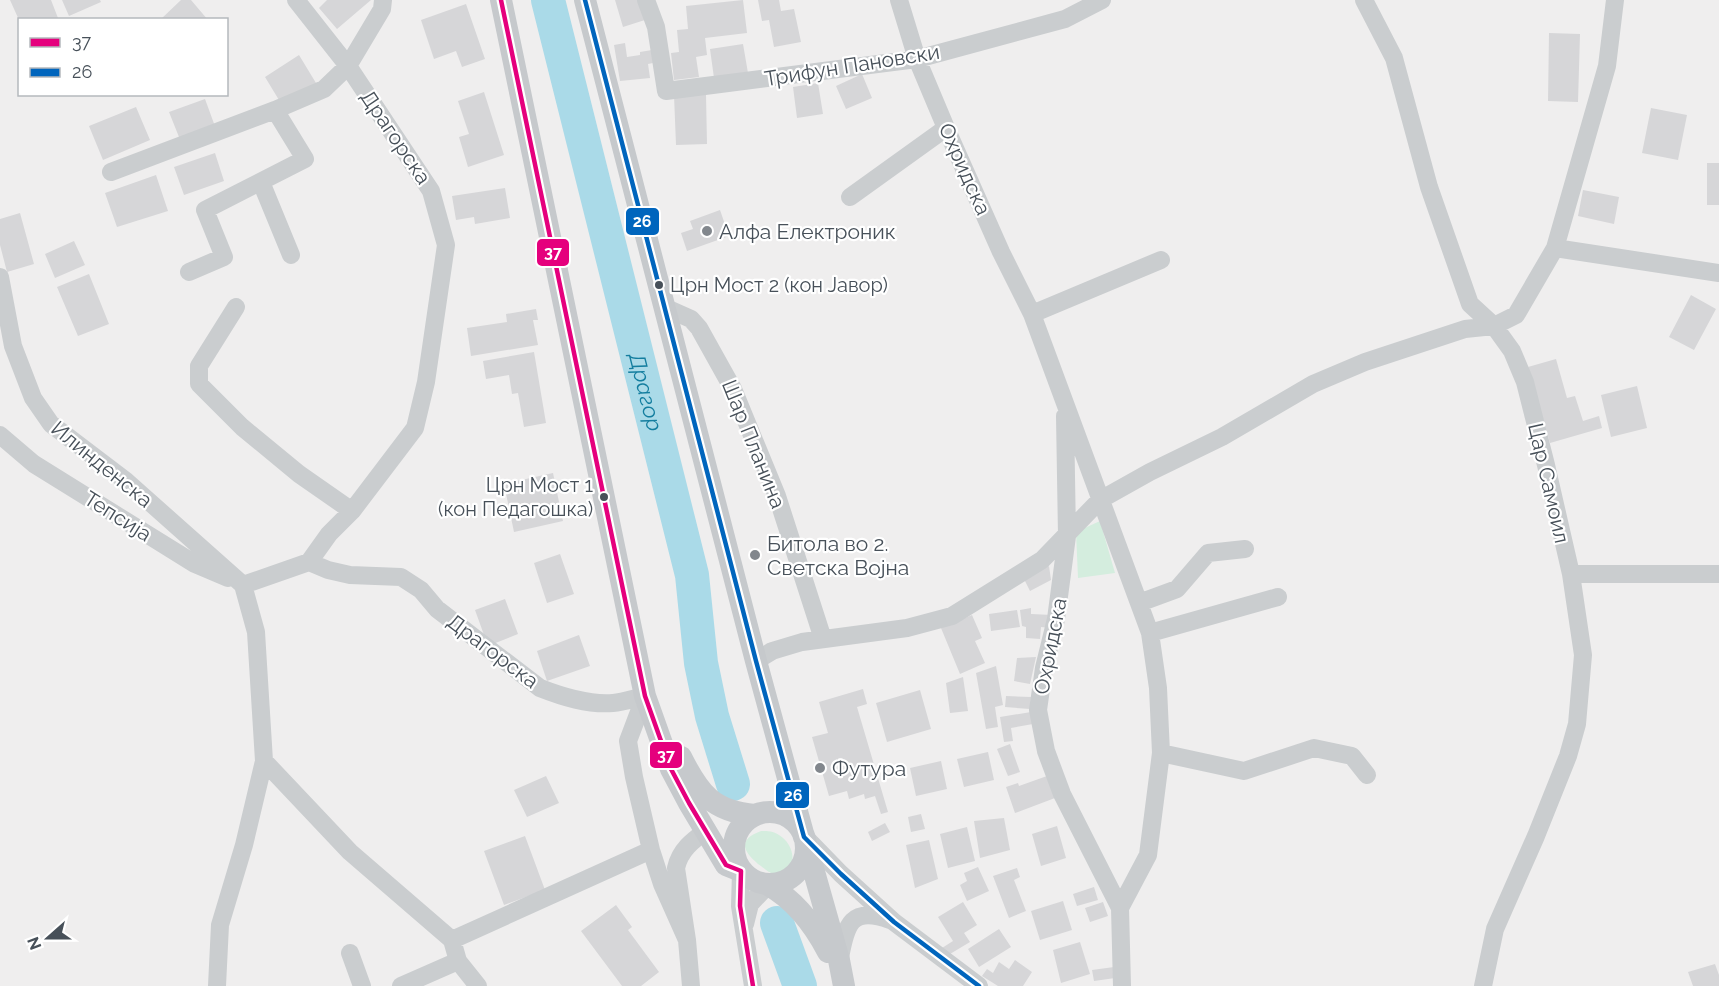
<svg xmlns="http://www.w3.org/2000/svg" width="1719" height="986" viewBox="0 0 1719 986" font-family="Raleway,sans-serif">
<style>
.green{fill:#d4edde}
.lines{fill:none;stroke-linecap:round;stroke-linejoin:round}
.river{stroke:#aadae8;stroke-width:34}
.building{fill:#d6d6d8}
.minor{stroke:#cacdcf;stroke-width:18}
.major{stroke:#c6c9cc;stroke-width:22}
.bus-1-casing{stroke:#fff;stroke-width:9}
.bus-2-casing{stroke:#fff;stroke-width:9}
.bus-1{stroke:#e5007d;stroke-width:4.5}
.bus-2{stroke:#0065bd;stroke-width:4.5}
.poi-dot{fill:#82878d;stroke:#fff;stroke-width:2}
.bus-dot{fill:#475059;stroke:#fff;stroke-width:2}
.labels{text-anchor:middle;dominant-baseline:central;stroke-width:4.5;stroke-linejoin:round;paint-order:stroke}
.bus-label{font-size:20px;fill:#475059;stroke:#fff;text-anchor:start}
.street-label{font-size:21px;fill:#475059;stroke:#fff}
.poi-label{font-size:21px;fill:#475059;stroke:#fff;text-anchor:start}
.water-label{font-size:22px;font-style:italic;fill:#147e9f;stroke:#fff}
.line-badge{stroke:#fff;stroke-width:2}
.badge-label{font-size:16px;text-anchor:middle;font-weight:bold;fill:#fff}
</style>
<rect width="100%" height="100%" fill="#efeeee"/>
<path class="green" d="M1100 521 1115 573 1078 578 1076 532Z
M761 831C767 831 773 831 779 835 791 842 798 860 787 870 784 873 778 875 774 874 768 873 763 867 758 864 743 851 737 840 761 831Z"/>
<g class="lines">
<g class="river">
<path id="s1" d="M548 0 692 575 701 663 712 716 733 784"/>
<path d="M777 923 800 986"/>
</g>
</g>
<path class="building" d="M10 0H51L58 18 54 20H19Z
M62 0H100L101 2 69 16Z
M181 0H191L208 20H160Z
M327 0H371L337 29 319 8Z
M615 0H642L648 19 623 27Z
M743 0 747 33 705 38 707 55 696 57 699 77 674 80 671 53 679 52 677 30 688 29 686 6Z
M758 0H779L781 11 794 9 801 42 774 47 769 20 762 21Z
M466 4 485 59 462 67 456 51 434 59 421 20Z
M1549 33 1580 34 1578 102 1548 101Z
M625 43 627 57 640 55V52L652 50 653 63 648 64 650 78 620 81 614 45Z
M743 44 748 73 714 78 710 49Z
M299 55 316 83 282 105 265 77Z
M862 74 872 98 846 109 836 86Z
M818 83 823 114 797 118 793 87Z
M484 92 504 155 468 167 459 137 469 134 458 101Z
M674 95H706L707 144 676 145Z
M205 99 216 129 181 142 169 112Z
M136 107 150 140 103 160 89 126Z
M1651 108 1687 115 1678 160 1642 153Z
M215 153 224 181 184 195 174 167Z
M1707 163H1719V205H1707Z
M156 175 168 211 117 227 105 193Z
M505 188 510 218 475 224 474 217 456 220 452 196Z
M1583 190 1619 197 1614 224 1578 216Z
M720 210 729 236 687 251 681 233 693 229 690 221Z
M20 213 34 264 7 272 0 245V219Z
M74 241 85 265 55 278 45 254Z
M89 274 109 324 78 336 57 287Z
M1691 295 1716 309 1694 350 1669 337Z
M536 309 538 320H533L538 345 471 356 467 328 507 322 506 314Z
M534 352 546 423 524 427 518 393 512 394 509 375 486 379 483 361Z
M1556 359 1567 398 1575 396 1583 421 1599 416 1602 428 1550 443 1528 367Z
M1637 386 1647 428 1611 437 1601 395Z
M553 473 563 521 514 532 504 484Z
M560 554 574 594 547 603 534 563Z
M1049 566 1051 580 1030 591 1024 579Z
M505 599 518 634 488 646 475 610Z
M1031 608V614L1052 615 1051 628 1041 627 1040 639 1026 638V627L1022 626 1020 610Z
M1017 610 1020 627 991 631 989 614Z
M972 615 982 638 975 641 985 663 960 674 941 628Z
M579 635 590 666 547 681 537 651Z
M1036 657 1030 684 1014 681 1017 658Z
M996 666 1003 705 995 707 998 727 986 729 976 673Z
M963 677 968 711 950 713 946 683Z
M863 689 867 704 857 707 888 812 881 814 875 796 865 799 864 794 849 799 847 791 829 796 812 737 828 733 819 702Z
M920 690 931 729 887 742 876 703Z
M1006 696 1031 697 1030 709 1005 707Z
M1031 712 1033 724 1011 728 1013 741 1004 742 1000 717Z
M1010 744 1020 772 1008 776 997 749Z
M988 752 994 780 964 787 957 759Z
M941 761 947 789 916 796 910 768Z
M546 776 559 803 527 817 514 790Z
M1047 776 1055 798 1015 813 1006 787 1018 783 1019 786Z
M921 814 925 829 911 832 908 817Z
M1004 818 1010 850 980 858 974 821Z
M885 823 890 832 872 841 868 832Z
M1057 826 1066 858 1041 866 1032 834Z
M967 827 975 861 948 868 940 834Z
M525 836 545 890 504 905 484 851Z
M929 840 938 879 915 888 906 845Z
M978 867 989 891 967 901 960 885 967 881 964 873Z
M1017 868 1020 877 1014 880 1026 911 1009 918 993 876Z
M1094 887 1098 900 1077 906 1073 894Z
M1063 901 1072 930 1040 940 1031 911Z
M963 902 977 925 964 933 970 942 950 954 942 948 953 941 938 917Z
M1103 902 1108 916 1090 922 1085 908Z
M616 905 632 927 628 930 659 972 641 986H622L581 931Z
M999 929 1011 947 979 967 968 949Z
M1080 942 1090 974 1061 983 1053 950Z
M1015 960 1032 972 1023 986H998L982 976 987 969 993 973 999 962 1009 969Z
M1715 964 1719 975V986H1693L1688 972Z
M1114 967 1115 978 1094 981 1092 970Z"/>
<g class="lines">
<path class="minor" d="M296 0 348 66 431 191 446 245 426 382 415 428 352 511 329 534 309 562
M646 0 656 27 666 91 917 59 1065 19 1102 0
M899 0 917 59 946 128 1001 252 1032 314 1150 633 1158 688 1161 753 1148 855 1120 908
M1364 0 1394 58 1429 187 1470 304 1494 326 1512 351 1525 382 1546 465 1571 574 1583 655 1577 724 1568 756 1536 836 1495 929 1483 986
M111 172 275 110 324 89 348 66 382 9 383 0
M261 182 291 255
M850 197 946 128
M1555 248 1719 273
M189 272 224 257 205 210 305 159 275 110
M0 277 13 346 33 398 51 424 126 481 243 585
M236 307 199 366V384L242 427 299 474 352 511
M664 307 691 319 699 328 733 389 777 496 823 639
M1032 314 1161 260
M1065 416 1067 536 1056 619 1044 668 1038 710 1046 751 1062 794 1120 908 1122 986
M0 435 34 464 195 564 228 578
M309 562 328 570 350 575 401 577 421 590 437 609 540 688C563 697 588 705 613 703 624 702 635 698 645 696
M1571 574H1719
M243 585 256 632 264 761 350 852 452 940 458 961 478 986
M243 585 309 562
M1139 603 1177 589 1208 553 1245 549
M1150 633 1278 597
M756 661 772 651 802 642 907 628 952 616 1042 560 1100 500 1150 472 1222 437 1313 384 1365 362 1465 329 1494 326 1516 315 1555 248 1607 66 1615 0
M645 696 628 741 634 777 651 850 662 884 687 940
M1161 753 1244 771 1314 748 1352 756 1367 775
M805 837 841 874 894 922 979 986
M741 871 740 906 753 986
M745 924 750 904 768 885
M452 940 651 850
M350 953 362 986
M840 958C846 924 851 906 890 920
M217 986 220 925 244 845 264 761
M401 986 458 961
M691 986 687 940 676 868C680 850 692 841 707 830"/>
<path class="major" d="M501 0 645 696 671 769 689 803 726 865 741 871
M585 0 756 661 804 837
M681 757C699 793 713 812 755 815
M734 848a36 36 0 1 1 72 0a36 36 0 1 1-72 0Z
M807 847 839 960 844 986
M768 885C795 900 814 925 828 952"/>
<g class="bus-1-casing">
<path id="bus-1" d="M501 0 645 696 671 769 689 803 726 865 741 871 740 906 753 986"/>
</g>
<g class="bus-2-casing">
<path id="bus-2" d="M585 0 756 661 804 837 841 874 894 922 979 986"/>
</g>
<use href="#bus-1" class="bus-1"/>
<use href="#bus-2" class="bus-2"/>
</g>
<g class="poi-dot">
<circle cx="707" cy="231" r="6"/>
<circle cx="755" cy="555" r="6"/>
<circle cx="820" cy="768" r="6"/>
</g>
<g class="bus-dot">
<circle cx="659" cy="285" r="5"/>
<circle cx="604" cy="497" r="5"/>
</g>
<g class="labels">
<g class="bus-label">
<text x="670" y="285">Црн Мост 2 (кон Јавор)</text>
<text x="593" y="485" text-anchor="end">Црн Мост 1<tspan x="593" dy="24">(кон Педагошка)</tspan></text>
</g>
<g class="street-label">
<text transform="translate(852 65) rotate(-9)">Трифун Пановски</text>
<text transform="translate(396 137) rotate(56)">Драгорска</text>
<text transform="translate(965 169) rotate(66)">Охридска</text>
<text transform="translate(754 444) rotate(68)">Шар Планина</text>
<text transform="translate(102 464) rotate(39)">Илинденска</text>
<text transform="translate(1549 483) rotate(77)">Цар Самоил</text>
<text transform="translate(118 516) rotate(32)">Тепсија</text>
<text transform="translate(1050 646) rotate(-79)">Охридска</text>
<text transform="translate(493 651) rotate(37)">Драгорска</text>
</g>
<g class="poi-label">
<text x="719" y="231">Алфа Електроник</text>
<text x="767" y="543">Битола во 2.<tspan x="767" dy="24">Светска Војна</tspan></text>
<text x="832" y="768">Футура</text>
</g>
<g class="water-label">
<text stroke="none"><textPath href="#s1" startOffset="404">Драгор</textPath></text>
</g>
</g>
<g class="line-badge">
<rect x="625" y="207" width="35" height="29" rx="6" fill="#0065bd"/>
<rect x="536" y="238" width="34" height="29" rx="6" fill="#e5007d"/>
<rect x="649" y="741" width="34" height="28" rx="6" fill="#e5007d"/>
<rect x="775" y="781" width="35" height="28" rx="6" fill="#0065bd"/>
</g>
<g class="badge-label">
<text x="642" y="227">26</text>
<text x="553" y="258">37</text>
<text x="666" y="761">37</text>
<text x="793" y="801">26</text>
</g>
<rect x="18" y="18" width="210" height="78" fill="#ffffff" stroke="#b5b9bd" stroke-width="1.5"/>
<rect x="30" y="38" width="30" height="9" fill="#e5007d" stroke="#b5b9bd" stroke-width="1.5"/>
<text x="72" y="48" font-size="18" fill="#475059">37</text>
<rect x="30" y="68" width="30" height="9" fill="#0065bd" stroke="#b5b9bd" stroke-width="1.5"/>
<text x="72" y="78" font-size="18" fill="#475059">26</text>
<g transform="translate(48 938) rotate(249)" stroke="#ffffff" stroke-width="4.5" paint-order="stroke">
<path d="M0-4.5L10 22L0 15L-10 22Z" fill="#475059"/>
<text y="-9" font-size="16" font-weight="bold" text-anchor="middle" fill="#475059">N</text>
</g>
</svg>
